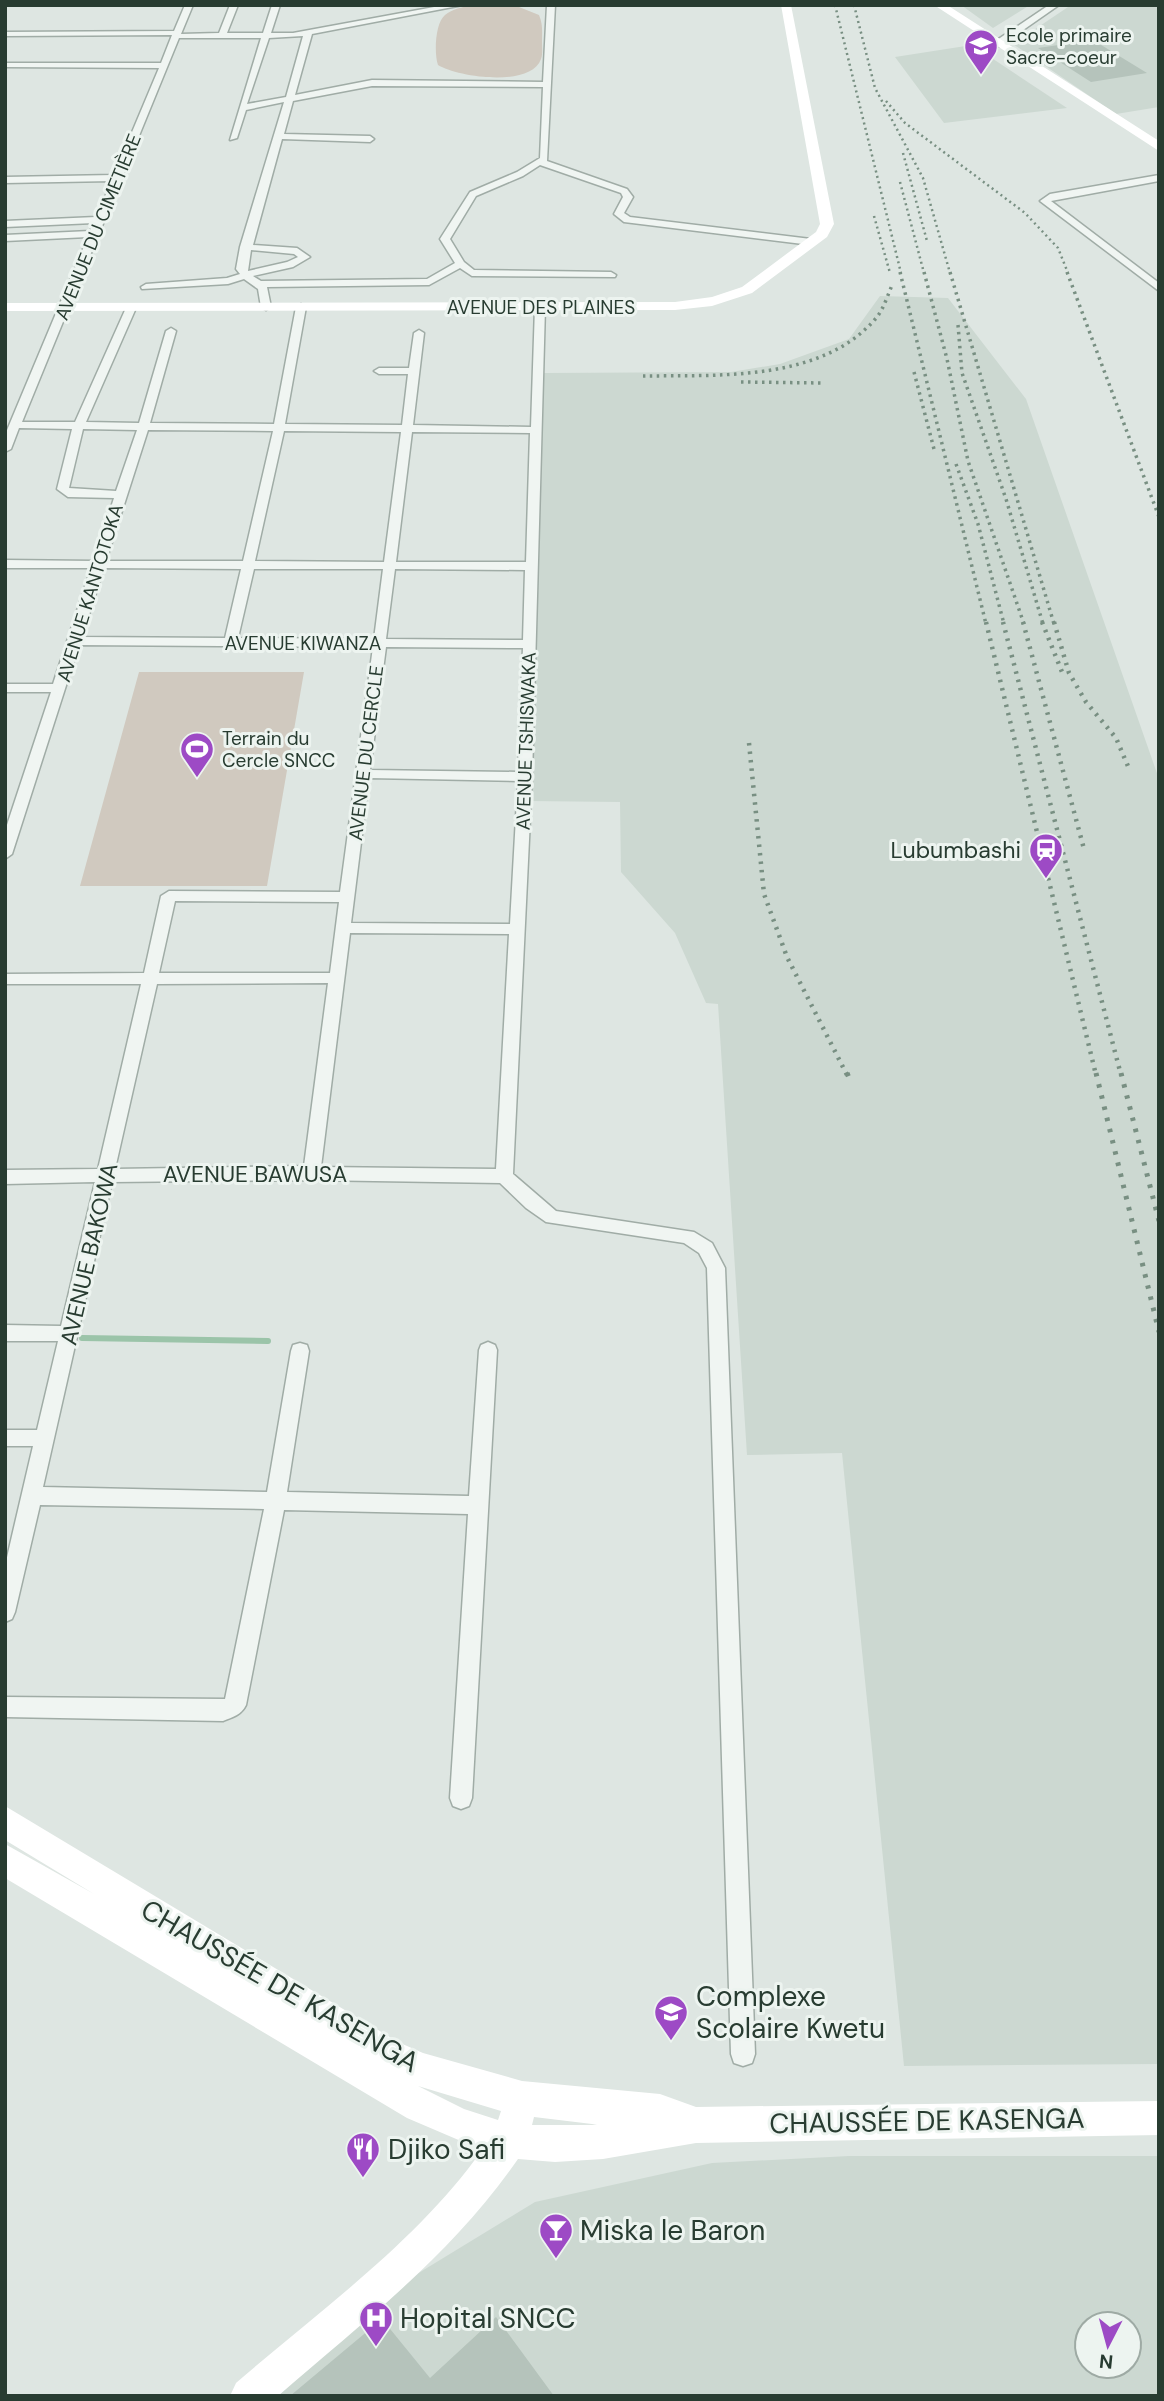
<svg xmlns="http://www.w3.org/2000/svg" width="1164" height="2401" viewBox="0 0 1164 2401" font-family="'DM Sans',sans-serif">
<style>
.built{fill:#ccd8d1;fill-rule:evenodd}
.green{fill:#d0c9bf}
.lines{fill:none;stroke-linecap:round;stroke-linejoin:round}
.stream{stroke:#9bc4a9;stroke-width:6}
.building{fill:#b5c3bb}
.street-casing{stroke:#a0aca6;stroke-width:3}
.street{fill:#f0f5f2;fill-rule:evenodd}
.secondary{fill:#fff;fill-rule:evenodd}
.rail-far3{stroke:#788f82;stroke-width:2.5;stroke-dasharray:2 3.5;stroke-linecap:butt}
.rail-far2{stroke:#788f82;stroke-width:3.5;stroke-dasharray:2.5 4.5;stroke-linecap:butt}
.rail-far1{stroke:#788f82;stroke-width:4.5;stroke-dasharray:2.5 6;stroke-linecap:butt}
.rail{stroke:#788f82;stroke-width:5;stroke-dasharray:3.5 8;stroke-linecap:butt}
.labels{text-anchor:middle;dominant-baseline:central;stroke-width:6;stroke-linejoin:round;paint-order:stroke}
.far-poi-label{font-size:19px;fill:#283c31;stroke:#edf4f0;text-anchor:start}
.far-street-label{font-size:19px;fill:#283c31;stroke:#edf4f0}
.poi-label{font-size:23px;fill:#283c31;stroke:#edf4f0;text-anchor:end}
.street-label{font-size:23px;fill:#283c31;stroke:#edf4f0}
.near-street-label{font-size:28px;fill:#283c31;stroke:#edf4f0}
.near-poi-label{font-size:28px;fill:#283c31;stroke:#edf4f0;text-anchor:start}
</style>
<rect width="100%" height="100%" fill="#dee6e2"/>
<path class="built" d="M961 5H1030L993 28Z
M1071 5H1159V107L1116 114 1013 44Z
M972 45 1067 108 944 123 895 57Z
M880 296 948 298 1026 399 1159 779V2064L904 2066 842 1453 747 1455 718 1004 706 1003 675 933 621 872 620 802 528 801 544 373 731 372 780 364 849 339Z
M849 2156H1159V2396H264L381 2296 535 2202 712 2163ZM1087 2324H1129V2366H1087Z"/>
<path class="green" d="M472 5H514L539 15C543 24 542 32 542 42 542 47 543 54 541 59 531 88 457 77 438 65 434 54 435 23 445 15 452 9 463 7 472 5Z
M139 672H304L267 886H80Z"/>
<g class="lines">
<path class="stream" d="M82 1338 268 1341"/>
</g>
<path class="building" d="M1093 40 1147 73 1091 82 1038 48Z
M496 2317 554 2396H290L382 2319 430 2378Z"/>
<g class="lines">
<g class="street-casing">
<path id="street" d="M185 5H193L181 34 219 33 230 5H238L227 33H263L272 5H280L271 33H293L445 5H463L312 34 295 95 372 80 543 82 547 5H555L547 161 627 189 633 197 624 213 630 217 811 239 816 242 811 245 624 222 614 214 623 197 621 193 540 165 523 176 476 196 450 239 464 262 474 270 611 272 616 275 615 277 472 276 460 268 429 285 267 287 271 307 266 310 261 307 258 289 244 279 228 284 142 289 141 287 146 284 227 278 240 274 236 269 240 247 284 102 246 110 237 138 230 140 261 38H179L22 422H75L126 308 131 305 136 308 86 422 139 423 166 331 171 328 176 331 150 423 274 424 296 307 301 304 306 307 285 424 402 425 408 374H379L374 371 379 368H409L414 333 419 330 424 333 413 425 531 427 535 307 540 304 545 307 532 777 513 1174 556 1211 694 1232 712 1243 725 1268 755 2054 752 2063 743 2066 734 2063 731 2054 707 1268 699 1253 684 1243 546 1222 526 1208 500 1183 312 1180 112 1182 43 1487 267 1492 291 1351 293 1345 300 1343 307 1345 309 1351 287 1492 469 1496 479 1350 481 1345 488 1342 495 1345 497 1350 472 1798 469 1806 461 1809 453 1806 450 1798 468 1514 284 1510 246 1705C241 1715 233 1717 223 1721L5 1717V1697L225 1699 264 1509 40 1505 15 1612 12 1619 5 1622V1566L33 1446H5V1430H37L58 1341H5V1325L61 1326 95 1182 5 1184V1170L98 1169 141 984H5V974L144 973 161 896 169 891 340 892 373 647 79 645 12 854 5 859V831L51 692H5V684H53L91 568H5V560L94 561 114 498 68 497 57 489 72 429 19 428 11 449 5 452V435L88 237 5 241V235L90 231 94 223 5 227V221L96 217 112 181 5 183V177L114 175 159 68 5 67V63H161L172 35 5 36V32L174 31ZM303 36 286 97 247 104 269 38ZM372 86 543 87 540 158 517 172 470 192 440 239 455 263 427 279 261 281 253 276 293 267 310 257 297 248 253 245 282 139 370 142 374 139 370 136 284 134 293 101ZM251 250 294 254 298 257 287 262 248 271ZM83 429 137 430 116 491 69 488ZM148 430 273 431 243 561H106ZM284 431 401 432 384 562 255 561ZM412 432 530 433 526 562H396ZM104 568 241 569 225 638 82 637ZM254 569H383L374 639 238 638ZM395 569 525 570 523 640 386 639ZM386 647 523 648 518 772 370 770ZM369 778 518 781 510 924 351 923ZM175 901 339 902 330 973H159ZM350 933 509 934 496 1169 321 1167ZM328 983 304 1166 115 1169 157 984Z
M1049 5H1059L1000 46H994V42Z
M1159 175V181L1051 201 1159 283V291L1040 201 1050 194Z"/>
</g>
<use href="#street" class="street"/>
<path class="secondary" d="M781 5H791L834 224 827 237 752 293 712 306 675 310 5 311V303L675 302 712 297 742 287 816 232 820 224Z
M934 5H947L1159 141V151Z
M5 1806 398 2042 423 2053 522 2081 660 2094 696 2107 1159 2101V2135L696 2143 603 2159 555 2162 518 2159C452 2255 365 2320 278 2396H230L236 2383C319 2311 418 2241 482 2150L407 2118 5 1878V1844L94 1894 5 1840ZM418 2086 501 2111 498 2120 464 2109ZM534 2117 592 2124 597 2125H532Z"/>
<path class="rail-far3" d="M835 5 901 273
M854 5 875 88 923 178 950 273
M886 101 905 123 1025 213 1058 248 1068 273
M903 153 927 241
M900 182 924 273
M874 216 890 273"/>
<path class="rail-far2" d="M900 272 986 624
M924 272 947 359 968 461 1024 624
M950 272 1054 624
M1067 272 1159 517
M958 325 962 373 1006 499 1043 624
M914 372 935 453
M643 376C719 375 823 382 877 317 884 308 888 294 893 283
M741 382 823 383
M956 464 978 524 1004 624"/>
<path class="rail-far1" d="M986 622 1096 1075
M1003 622 1121 1075
M1023 622 1084 849
M1042 622 1062 672
M1054 622 1069 673 1086 702 1116 738 1130 771
M749 743 764 894 787 957 847 1075"/>
<path class="rail" d="M847 1073 849 1078
M1096 1073 1159 1332
M1121 1073 1159 1221"/>
</g>
<defs>
<g id="school-pin" transform="scale(1.75)"><path d="M0 17L-7.5 6A9.5 9.5 0 1 1 7.5 6Z" fill="#9d4ac5" stroke="#edf4f0"/><path d="M0-5L7-2L0 1L-7-2ZM-4 1L0 2.5L4 1V4Q0 6-4 4Z" fill="#fff"/></g>
<g id="stadium-pin" transform="scale(1.75)"><path d="M0 17L-7.5 6A9.5 9.5 0 1 1 7.5 6Z" fill="#9d4ac5" stroke="#edf4f0"/><path d="M0-5a6.5 5 0 1 0 0 10a6.5 5 0 1 0 0-10ZM-3.5-1.8h7v3.6h-7Z" fill="#fff"/></g>
<g id="station-pin" transform="scale(1.75)"><path d="M0 17L-7.5 6A9.5 9.5 0 1 1 7.5 6Z" fill="#9d4ac5" stroke="#edf4f0"/><path d="M-3-6H3Q5-6 5-4V2Q5 4 3 4L4.5 6H3L1.5 4h-3L-3 6H-4.5L-3 4Q-5 4-5 2V-4Q-5-6-3-6ZM-3.5-4v3h7v-3ZM-3.5 1v1.5H-2V1ZM2 1v1.5H3.5V1Z" fill="#fff"/></g>
<g id="restaurant-pin" transform="scale(1.75)"><path d="M0 17L-7.5 6A9.5 9.5 0 1 1 7.5 6Z" fill="#9d4ac5" stroke="#edf4f0"/><path d="M-5-6h1v4h1v-4h1v4h1v-4h1v5L-1.5 .5V6h-2V.5L-5-1ZM5-6V6H3V1.5H1.5Q1.5-4 5-6Z" fill="#fff"/></g>
<g id="bar-pin" transform="scale(1.75)"><path d="M0 17L-7.5 6A9.5 9.5 0 1 1 7.5 6Z" fill="#9d4ac5" stroke="#edf4f0"/><path d="M-6-5H6L.8 .8V4.5H3.5V6h-7V4.5H-.8V.8Z" fill="#fff"/></g>
<g id="hospital-pin" transform="scale(1.75)"><path d="M0 17L-7.5 6A9.5 9.5 0 1 1 7.5 6Z" fill="#9d4ac5" stroke="#edf4f0"/><path d="M-5-5h3v3.5h4V-5h3V5h-3V1.5h-4V5h-3Z" fill="#fff"/></g>
</defs>
<g fill-rule="evenodd">
<use href="#school-pin" x="981" y="46"/>
<use href="#stadium-pin" x="197" y="749"/>
<use href="#station-pin" x="1046" y="850"/>
<use href="#school-pin" x="671" y="2012"/>
<use href="#restaurant-pin" x="363" y="2149"/>
<use href="#bar-pin" x="556" y="2230"/>
<use href="#hospital-pin" x="376" y="2318"/>
</g>
<g class="labels">
<g class="far-poi-label">
<text x="1006" y="35">Ecole primaire<tspan x="1006" dy="22">Sacre-coeur</tspan></text>
<text x="222" y="738">Terrain du<tspan x="222" dy="22">Cercle SNCC</tspan></text>
</g>
<g class="far-street-label">
<text transform="translate(98 227) rotate(-68)">AVENUE DU CIMETIÈRE</text>
<text x="541" y="307">AVENUE DES PLAINES</text>
<text transform="translate(90 593) rotate(-73)">AVENUE KANTOTOKA</text>
<text x="303" y="643">AVENUE KIWANZA</text>
<text transform="translate(526 741) rotate(-88)">AVENUE TSHISWAKA</text>
<text transform="translate(366 753) rotate(-83)">AVENUE DU CERCLE</text>
</g>
<g class="poi-label">
<text x="1021" y="850">Lubumbashi</text>
</g>
<g class="street-label">
<text x="255" y="1174">AVENUE BAWUSA</text>
<text transform="translate(89 1254) rotate(-77)">AVENUE BAKOWA</text>
</g>
<g class="near-street-label">
<text transform="translate(280 1986) rotate(30)">CHAUSSÉE DE KASENGA</text>
<text transform="translate(927 2121) rotate(-1)">CHAUSSÉE DE KASENGA</text>
</g>
<g class="near-poi-label">
<text x="696" y="1996">Complexe<tspan x="696" dy="32">Scolaire Kwetu</tspan></text>
<text x="388" y="2149">Djiko Safi</text>
<text x="580" y="2230">Miska le Baron</text>
<text x="400" y="2318">Hopital SNCC</text>
</g>
</g>
<rect width="1164" height="2401" fill="none" stroke="#283c31" stroke-width="14"/>
<g transform="translate(1108 2345) rotate(186)"><circle r="33" fill="#edf4f0" stroke="#9eaaa4" stroke-width="2"/>
<path d="M0-5L12 26L0 18L-12 26Z" fill="#9d4ac5"/>
<text y="-10" font-size="19" font-weight="bold" text-anchor="middle" fill="#283c31">N</text>
</g>
</svg>
